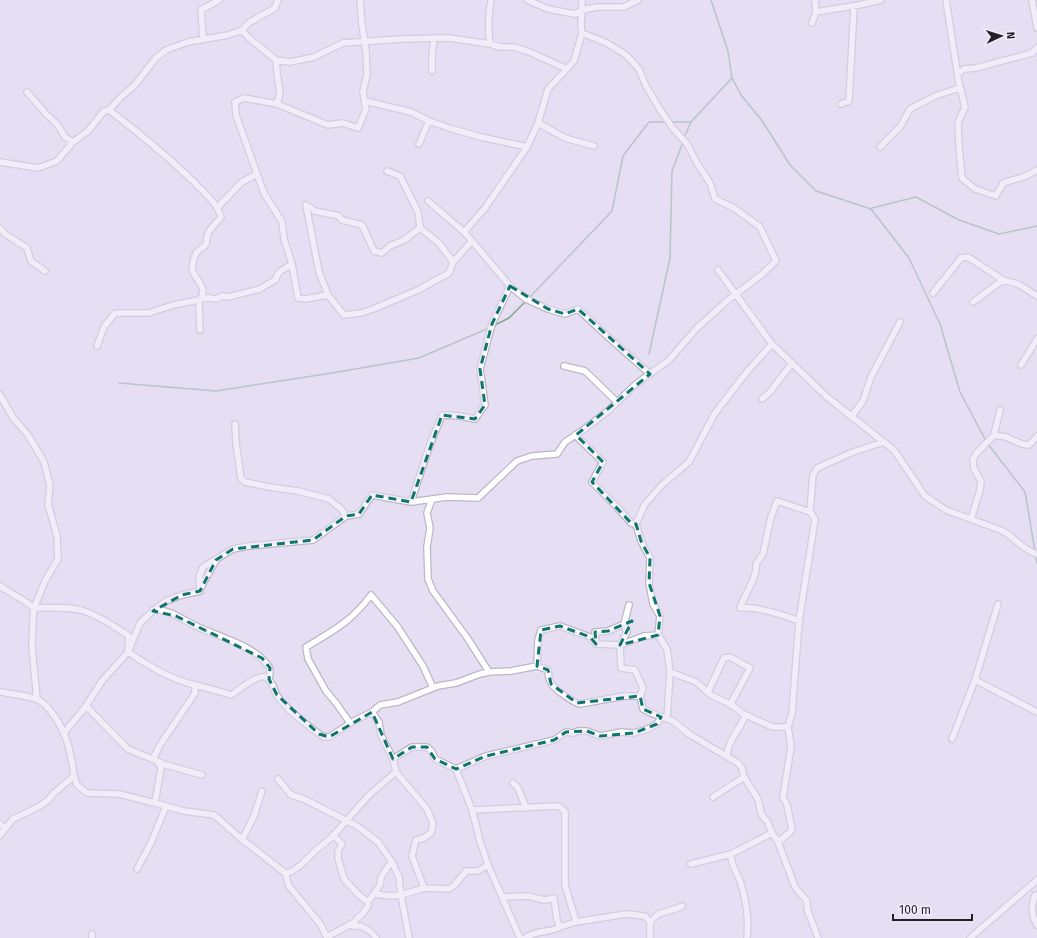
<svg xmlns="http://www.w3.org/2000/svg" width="1037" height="938" viewBox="0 0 1037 938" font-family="'Fira Sans',sans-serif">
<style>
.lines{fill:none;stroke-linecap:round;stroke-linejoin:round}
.stream{stroke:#84a491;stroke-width:1.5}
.minor-casing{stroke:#bdb5c9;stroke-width:8}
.minor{stroke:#fff;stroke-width:5.5}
.marked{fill:none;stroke:#0f766e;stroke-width:3;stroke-dasharray:8 5;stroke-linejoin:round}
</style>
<rect width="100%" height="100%" fill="#e6dff3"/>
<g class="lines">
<path class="stream" d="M732 78 741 95 763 122 790 165 816 191 871 209 909 258 940 324 960 392 986 441
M671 122H691
M684 138 691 122 732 78 728 51 711 0
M872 208 916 197 959 220 999 234 1037 226
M529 298 612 211 623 156 649 122H666
M493 326 509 318 526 301
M649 354 670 258 672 171 683 142
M119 383 216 391 332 373 419 358 489 328
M988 444 1025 492 1035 551
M1035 555 1037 563"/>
<g class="minor-casing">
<path id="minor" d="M527 0 548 9 575 14 582 10 597 7H624L638 0
M946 0 958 77
M1032 0 1037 28
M816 12 859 5 881 0
M812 23 816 12 815 0
M242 30 249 38 276 60 290 62 314 57 343 43 401 39 449 38 490 44 500 47H514L527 51 567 69
M203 39 201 10 219 0
M490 44C488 29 488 15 491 0
M1037 48 1032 53 976 68 964 69 958 74V79L965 107 958 123 959 147 962 178 975 189 996 196 1003 183 1026 176 1037 170
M432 71V54L434 38
M27 92 47 115 57 124 65 137 73 142
M365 101 411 112 429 121 449 128 481 137 527 147
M277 104 328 125 343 123 358 128 366 109 363 92 367 74 366 52 362 25 360 0
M841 104 849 101 854 6
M538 123 565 138 594 146
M419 144 429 121
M880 147 900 127 910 109 935 96 959 88
M0 162 38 168 57 161 73 142 88 131 104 111 109 110 121 97 134 86 156 58 166 50 188 42 228 35 242 30 250 22 275 8 278 0
M257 174 264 193 282 222 284 239 292 264 298 298 305 299 328 295 344 315 361 313 373 309 418 290 449 273 453 262 472 241 464 232 485 208 527 147 538 123 548 89 574 61 582 33 581 26 582 0
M428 201 464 232
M217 208 242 182 257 174 236 115 235 102 244 98 277 104 280 93 277 73 276 60
M0 228 5 234 27 248 31 261 45 271
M420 228 439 243 453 262
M472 241 510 286 526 299 548 309 565 314 578 309 607 336 650 374
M718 270 772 344 827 397 894 450 925 496 946 510 1003 531C1015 538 1023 550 1037 554
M933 293 961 258 968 257 1003 280 1018 284 1037 296
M328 295 319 272 306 205 315 211 339 216 342 220 362 225 374 251 382 253 390 246 404 240 420 228 418 212 400 176 387 171
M973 302 1003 280
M200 330 199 303 202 297 216 299 222 296 228 297 260 289 275 280 279 272 292 264
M97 346 104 327 115 313H149L173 305 199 300C211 287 192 279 192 267 193 262 194 256 197 252 199 249 204 248 206 244 207 241 206 237 208 234 210 227 217 223 221 217 217 202 203 192 193 181 166 155 138 132 109 110
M1021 365 1037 339
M564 366 585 371 617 402
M0 395 14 419 28 435 44 462 50 485 48 504 57 536 58 559 45 581 34 608 33 619 32 648 37 699
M762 399 770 392 792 363
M851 417 863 401 871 377 900 322
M235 424 236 443 241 478 245 482 269 487 298 491 329 499 341 509 346 516
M575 435 603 462 592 482 616 506 631 523 636 524
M994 435 1006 437 1022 444 1029 445 1037 436
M432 499 427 513 430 528 427 547 428 579 433 591 468 639 489 672
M411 502 429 447 442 415 460 416 475 419 485 405 480 369 492 324 510 286
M810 512 813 475 817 468 853 452 884 442
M971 519 980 490 981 481 974 469 973 460 975 455 994 435 1000 410
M0 586C11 594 24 599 34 608 50 608 68 606 84 611 100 616 115 627 129 636L128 652C149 666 170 679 195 685 207 688 219 691 231 695 237 691 258 674 265 677 272 678 274 692 278 697 288 711 305 723 319 734L324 737H329L354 721 372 712 380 705 398 702 438 686 456 683 480 674 489 672 511 671 537 666 548 670C548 674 549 679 551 683 554 689 574 703 580 704L624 696H640
M200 589 216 560
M629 605 624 624 627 632 620 645 621 668 635 670 643 688 640 696 643 709 651 713 673 721 689 734 738 763 742 768 744 777 758 799 761 813 764 818 767 821 772 833 778 842 795 887 807 901V909L818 938
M153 610C168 608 183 620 196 626 218 637 255 645 269 667 271 670 270 674 269 679
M596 644 595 632 608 631 624 624
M537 666 538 640 541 630 560 626 590 637 596 644 620 645 644 636 658 635
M670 672 696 682 711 695 732 705 742 713 772 727H788
M975 680 1037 712
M0 692C12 694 25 695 36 699 44 702 48 707 52 713 67 732 71 753 74 776L54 793 48 800 40 806 13 819 0 835
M708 692 724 658 730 657 750 668 730 705
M86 706 128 749 157 761 161 768 155 803 184 811 214 815 238 836 285 873 289 886 321 925 327 938
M667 718 670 672 667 649 658 635 660 616 653 604 649 583 650 558 641 541 636 524 645 504 663 484 689 462 715 413 746 373 772 344
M350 723 336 703 326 691 308 659 306 647C333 631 352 621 371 595L397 626 423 666 433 688
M64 733 86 706 102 681 128 652 140 623 153 611 166 601 182 595 200 591 199 577 203 567 233 549 249 546 313 540 346 516 359 514 372 495 411 502 447 497 478 498 517 461 532 456 557 454 565 442 583 430 608 411 636 384 669 360 697 328 728 300 761 275 776 261 760 227 734 208 715 199 710 183 697 163 687 144 672 127 659 108 645 84 639 69 626 55 607 43 582 33
M952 739 975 680 998 604
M727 756C728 738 741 730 745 715
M153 759 160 745 195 693V685
M393 759 412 747H427L432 752 435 759 456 769 472 810 476 825 480 841 488 865 520 938
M157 761 163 764 202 775
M456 769 486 756 554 740 566 732 573 733 578 731H587L600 736 621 732 634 733 648 729 657 724 661 717
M396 772 427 809 433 823 431 833 424 838 416 840 412 856 424 888
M74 776 77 785 87 793 119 794 155 803
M278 779 291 795 304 799 357 826 378 842 392 862 389 865 381 877 380 885 368 902V906L364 912 353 923 327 937
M513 783 518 788 526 808
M713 797 744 777
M472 810 557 806 560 807 565 812V885L576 922
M0 824 5 828
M333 835 342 844 338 851V858L344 879 359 895 368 902
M242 840 254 816 262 791
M778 842 789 833 792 829 787 805 783 797 791 747 788 727 792 713 799 621 815 519 810 512 777 501 771 517 763 554 756 564C758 577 744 595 740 608 758 606 783 615 799 621
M392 862 399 877 401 895 424 888 449 889 455 885 466 871H478L488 865
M691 864 731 854
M137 869 151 843 166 806
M285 873 291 872 301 865 316 850 331 838 369 795 396 772 393 759 381 735 379 722 372 712
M374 894 391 896 401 895 409 938
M1035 895C1031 907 1031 914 1037 925
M502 897 528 896 544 900 554 898 557 920 560 927C550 933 534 930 525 938
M350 925C354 927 359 925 363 927 368 929 374 934 376 938
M560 927 576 922 626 914 645 916 650 922
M92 934V938
M650 938V922L658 914 678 908 682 906
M747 938C749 919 746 899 740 881 737 872 730 864 731 854L772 833
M970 938 1037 880"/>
</g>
<use href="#minor" class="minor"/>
</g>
<path d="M0 0H1037V938H0ZM510 286 548 309 565 314 578 309 650 374 576 435 603 462 592 482 631 523 636 524 641 541 650 558 649 583 660 616 658 635 620 645 632 621 608 631 595 632 596 644 590 637 560 626 541 630 537 666 548 670 551 684 577 703 640 696 643 709 661 717 657 724 634 733 600 736 587 731 566 732 554 740 486 756 456 769 435 759 427 747H412L393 759 372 712 329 737 319 734 277 695 269 679 270 668 262 658 176 616 153 611 182 595 200 591 216 560 233 549 313 540 346 516 359 514 372 495 411 502 442 415 475 419 485 405 480 369 492 324Z" fill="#e6dff3" fill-opacity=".55" fill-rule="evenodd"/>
<path class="marked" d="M510 286 548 309 565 314 578 309 650 374 576 435 603 462 592 482 631 523 636 524 641 541 650 558 649 583 660 616 658 635 620 645 632 621 608 631 595 632 596 644 590 637 560 626 541 630 537 666 548 670 551 684 577 703 640 696 643 709 661 717 657 724 634 733 600 736 587 731 566 732 554 740 486 756 456 769 435 759 427 747H412L393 759 372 712 329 737 319 734 277 695 269 679 270 668 262 658 176 616 153 611 182 595 200 591 216 560 233 549 313 540 346 516 359 514 372 495 411 502 442 415 475 419 485 405 480 369 492 324Z"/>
<g transform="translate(1001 36) rotate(86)" stroke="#f3edfd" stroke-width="3" paint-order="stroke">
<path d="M0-3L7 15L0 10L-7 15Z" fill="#221f26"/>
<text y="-6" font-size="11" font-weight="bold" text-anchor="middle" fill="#221f26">N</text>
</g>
<path d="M893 914v6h79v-6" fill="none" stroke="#221f26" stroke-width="2"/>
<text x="899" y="914" font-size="12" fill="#221f26" stroke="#f3edfd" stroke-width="3" paint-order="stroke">100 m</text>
</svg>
